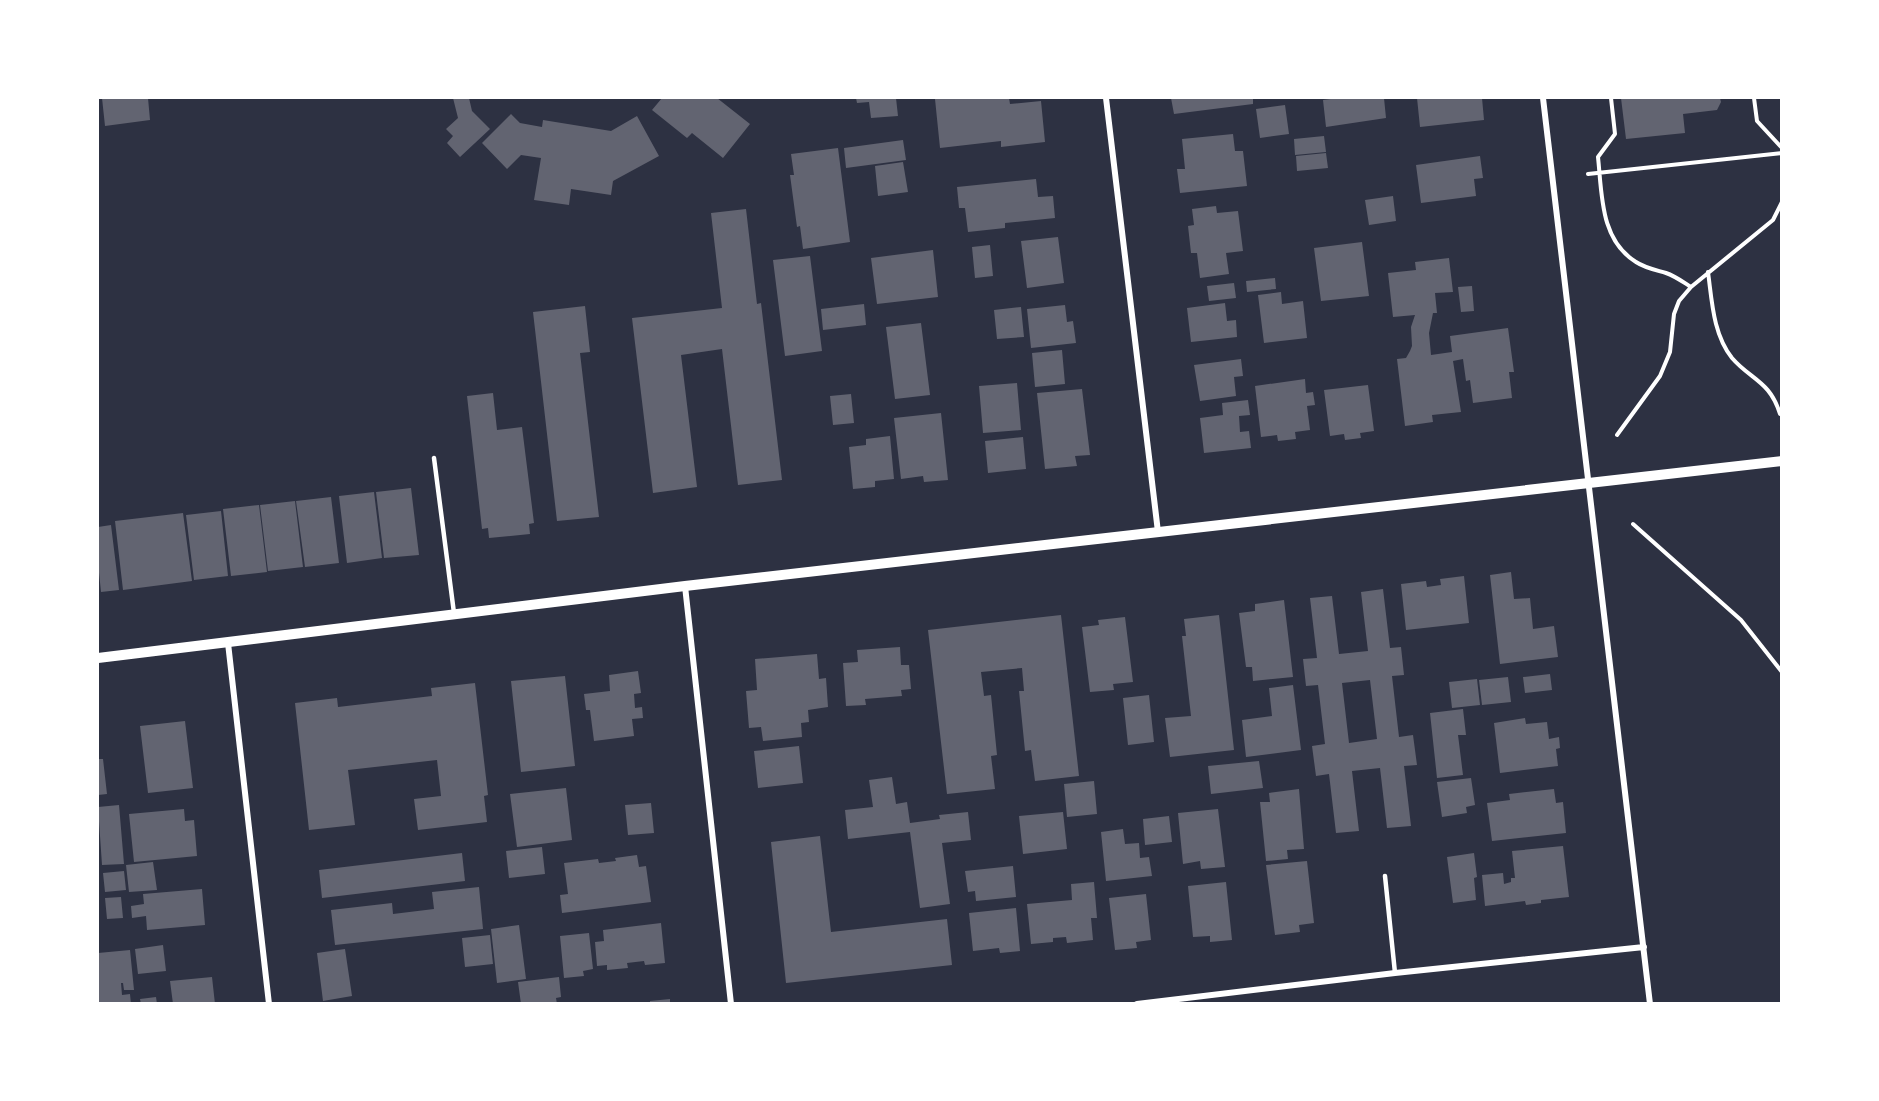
<svg xmlns="http://www.w3.org/2000/svg" width="1879" height="1101" font-family="'DM Sans',sans-serif">
	<rect width="100%" height="100%" fill="#2d3142"/>
	<path fill="#626471" fill-rule="evenodd" d="M102 98H148L150 120 105 126Z
		M453 98H469L472 111 490 129 460 157 447 143 453 136 446 129 458 118Z
		M662 98H717L750 124 723 158 692 133 687 138 652 110Z
		M856 98H896L898 116 871 118 869 102 857 103Z
		M949 98H1009L1010 104 1041 101 1045 142 1001 147V141L940 148 935 99Z
		M1171 98H1253V104L1174 114Z
		M1338 98H1384L1386 118 1326 127 1323 100Z
		M1417 98H1482L1484 120 1420 127Z
		M1621 98H1720L1721 102 1717 110 1683 114 1685 133 1626 139Z
		M1285 105 1289 134 1260 138 1256 109Z
		M511 114 520 123 542 127 543 120 611 131 637 116 659 156 613 181 611 195 571 189 569 205 534 200 541 158 521 155 507 169 482 143Z
		M1233 134 1235 151H1243L1247 186 1180 193 1177 169H1185L1182 139Z
		M1324 136 1326 152 1295 155 1294 139Z
		M903 140 906 160 846 168 844 148Z
		M838 148 850 242 803 249 800 226 797 227 790 175H794L791 154Z
		M1326 153 1328 168 1297 171 1296 156Z
		M1480 156 1483 178 1474 179 1476 196 1421 203 1416 165Z
		M903 162 908 192 878 196 875 166Z
		M1036 179 1038 197 1053 196 1055 218 1005 223V228L968 232 965 208H959L957 187Z
		M1393 196 1396 221 1369 225 1365 200Z
		M1216 206 1217 213 1238 211 1243 251 1226 253 1229 274 1200 278 1197 253H1191L1188 226 1194 225 1192 209Z
		M746 209 757 304 761 303 782 480 738 485 722 349 681 355 697 487 653 493 632 318 722 308 711 213Z
		M1058 237 1064 283 1027 288 1021 241Z
		M1362 242 1369 296 1321 301 1314 248Z
		M990 245 993 276 975 278 972 247Z
		M933 250 938 297 877 304 871 258Z
		M810 256 822 351 785 356 773 260Z
		M1449 258 1453 292 1435 293 1437 313H1433L1429 333 1431 355 1452 352 1450 336 1508 328 1514 372H1509L1512 398 1473 403 1470 380 1466 381 1463 359 1453 361 1461 412 1432 415 1433 422 1405 426 1397 359 1406 358 1410 351 1412 346 1411 327 1415 315 1393 317 1388 273 1416 270 1415 262Z
		M1275 278 1276 289 1247 292 1246 281Z
		M1234 283 1236 298 1209 301 1207 286Z
		M1472 286 1474 311 1461 312 1458 287Z
		M1281 292 1282 304 1303 301 1307 338 1264 343 1258 295Z
		M1225 303 1227 321 1236 320 1237 337 1191 342 1187 308Z
		M864 304 866 325 823 330 821 309Z
		M1065 305 1067 322 1073 321 1076 343 1031 348 1027 309Z
		M585 306 590 352 580 353 599 517 557 521 533 312Z
		M1021 307 1024 337 997 339 994 310Z
		M921 323 930 395 895 399 886 327Z
		M1062 350 1065 384 1035 387 1032 353Z
		M1241 359 1243 376 1234 377 1236 396 1200 401 1194 365Z
		M1305 379 1306 393 1313 392 1315 405 1307 406 1310 430 1295 432 1296 439 1278 441 1277 435 1261 437 1255 386Z
		M1017 383 1021 430 983 433 979 386Z
		M1368 385 1374 431 1360 433 1361 438 1345 440 1344 434 1330 436 1324 390Z
		M1082 389 1090 455 1075 456 1077 466 1045 469 1037 393Z
		M493 393 497 430 522 427 534 523 529 524 530 534 489 538 488 528 482 529 467 396Z
		M851 394 854 423 833 425 830 396Z
		M1248 400 1250 415 1239 416 1240 432 1249 431 1251 448 1204 453 1200 418 1223 415 1222 403Z
		M941 413 948 480 924 482 923 476 901 479 894 418Z
		M890 436 894 479 875 481V487L853 489 849 447 866 445V439Z
		M1023 437 1026 469 988 473 985 441Z
		M411 488 419 555 384 558 376 492Z
		M374 492 382 558 347 563 339 496Z
		M331 497 339 563 305 567 296 501Z
		M295 501 303 567 268 571 260 505Z
		M259 505 267 572 231 576 223 509Z
		M221 511 228 576 194 580 186 515Z
		M183 513 192 581 123 590 115 521Z
		M111 525 119 590 101 592 98 563V527Z
		M1511 572 1514 599 1530 598 1533 629 1554 626 1558 657 1500 664 1490 575Z
		M1464 576 1469 623 1406 630 1401 584 1426 581 1427 587 1441 585 1440 579Z
		M1383 589 1390 648 1401 647 1404 675 1392 676 1399 737 1413 735 1417 765 1404 766 1411 826 1387 828 1380 768 1352 771 1359 831 1336 833 1329 774 1316 776 1312 746 1325 744 1318 685 1306 686 1303 659 1317 658 1310 598 1332 596 1339 654 1368 651 1361 592ZM1370 680 1377 739 1349 743 1342 683Z
		M1284 600 1293 677 1253 681 1252 667H1246L1239 613 1255 611V604Z
		M1061 615 1079 776 1035 781 1031 750 1025 751 1019 691H1024L1022 668 981 672 984 696 991 695 997 755 991 756 995 789 947 794 928 630Z
		M1219 615 1234 750 1170 757 1165 718 1191 716 1182 636H1186L1184 619Z
		M1125 617 1133 682 1113 684 1114 690 1090 692 1082 627 1099 625 1098 620Z
		M900 647 901 665H909L911 689 901 690 902 696 865 699 866 705 846 706 843 663 858 662 857 650Z
		M817 654 819 679 826 678 828 707 808 710 809 722 801 723 802 737 763 741 761 727 749 728 746 691 757 690 755 659Z
		M638 671 641 693 634 694 635 708 642 707 643 718 632 719 634 736 594 741 590 710H586L584 694 610 691 609 675Z
		M1550 674 1552 690 1525 693 1523 677Z
		M565 676 575 766 521 772 511 681Z
		M1508 677 1511 702 1482 705 1479 680Z
		M1477 679 1480 705 1452 708 1449 682Z
		M475 683 488 795 484 796 487 822 418 830 414 799 441 796 437 760 348 770 355 825 309 830 295 703 337 698 338 707 432 696 431 688Z
		M1293 685 1301 750 1246 757 1242 720 1272 716 1269 688Z
		M1149 695 1154 742 1128 745 1123 698Z
		M1463 709 1466 735H1458L1463 775 1437 778 1430 713Z
		M1525 718 1526 724 1547 722 1549 739 1559 737 1560 748 1556 749 1558 766 1500 773 1494 723Z
		M185 721 193 788 148 793 140 726Z
		M799 746 803 783 758 788 754 751Z
		M98 759H103L107 794 98 795Z
		M1259 761 1263 788 1211 794 1208 766Z
		M892 777 896 804 907 802 910 823 940 819 939 815 968 812 971 840 942 843 950 904 920 908 910 832 848 839 845 810 873 807 869 780Z
		M1471 778 1475 805 1466 807 1467 813 1442 817 1437 782Z
		M1094 781 1097 814 1067 817 1064 784Z
		M566 788 572 840 517 847 510 794Z
		M1299 789 1304 849 1287 850 1288 859 1266 861 1260 802H1270L1269 793Z
		M1554 789 1556 803 1563 802 1566 833 1492 841 1487 803 1510 800 1509 794Z
		M651 803 654 833 628 835 625 805Z
		M119 805 124 864 102 865 98 807Z
		M184 809 185 821 194 820 197 856 134 862 129 814Z
		M1218 809 1225 867 1201 869 1200 861 1183 864 1178 813Z
		M1063 812 1067 849 1023 854 1019 816Z
		M1169 816 1172 842 1145 845 1143 819Z
		M1123 829 1125 844 1139 843 1140 858 1149 857 1152 876 1106 881 1101 832Z
		M820 836 831 932 947 919 952 965 786 983 771 842Z
		M1563 846 1569 897 1541 900V903L1526 905 1525 901 1485 906 1482 875 1503 873 1504 884 1511 882V878H1515L1512 851Z
		M542 847 545 874 509 878 506 851Z
		M462 853 465 881 322 898 319 870Z
		M1474 853 1477 877 1474 878 1476 900 1453 903 1447 857Z
		M637 855 639 867 646 866 651 902 562 913 560 895 568 894 564 863 598 859 599 863 616 861 615 858Z
		M1307 861 1314 923 1299 925 1300 932 1275 935 1266 865Z
		M153 862 157 890 129 892 126 865Z
		M1013 866 1016 897 976 901 975 891 968 892 965 871Z
		M124 871 126 890 105 892 103 873Z
		M1094 882 1097 918H1091L1093 940 1067 943 1066 937 1053 938V942L1031 944 1027 904 1072 900 1071 884Z
		M1226 882 1232 940 1210 942V936L1193 937 1188 886Z
		M479 887 483 929 335 945 331 910 392 903 393 914 434 909 432 892Z
		M202 889 205 925 147 930 146 916 132 918 131 906 144 904 143 894Z
		M1146 894 1151 940 1136 942 1137 948 1115 950 1109 898Z
		M121 897 123 918 107 919 105 898Z
		M1016 908 1020 951 1000 953 999 948 973 951 969 913Z
		M661 923 665 963 645 965 644 961 627 963 628 968 607 970V965L597 966 595 942 604 941 603 930Z
		M519 925 526 979 497 983 491 929Z
		M589 933 593 969 583 971 584 976 564 978 560 936Z
		M490 935 493 964 465 967 462 938Z
		M163 945 166 971 138 974 135 949Z
		M345 949 352 996 323 1001 317 953Z
		M130 950 134 990H124L123 983H121L122 995 130 994 131 1004H98V953Z
		M212 977 215 1004H173L170 981Z
		M559 977 561 997 556 998 557 1004H521L518 982Z
		M156 997 157 1004H141L140 999Z
		M670 999V1004H650V1001Z"/>
	<g fill="none" stroke-linecap="round" stroke-linejoin="round">
		<path stroke="#fff" stroke-width="4" d="M1611 98 1615 134 1598 157C1602 194 1600 240 1636 262 1645 268 1656 270 1666 273 1675 276 1683 282 1691 287
			M1754 98 1757 121 1782 148
			M1588 174 1782 153
			M1708 272C1712 301 1713 334 1732 358 1751 380 1770 381 1780 414
			M1617 435 1660 376 1670 352 1674 314 1679 301 1691 287 1773 220 1782 202
			M1633 524 1741 620 1782 672"/>
		<path stroke="#fff" stroke-width="4.5" d="M434 458 454 613
			M1385 876 1395 973"/>
		<path stroke="#fff" stroke-width="6" d="M1106 98 1158 532
			M1543 98 1650 1004
			M685 586 731 1004
			M228 643 269 1004
			M1137 1004 1395 973 1644 947"/>
		<path stroke="#fff" stroke-width="10" d="M98 658 685 586 1782 461"/>
	</g>
	<rect width="1879" height="1101" fill="none" stroke="#ffffff" stroke-width="198"/>
</svg>
